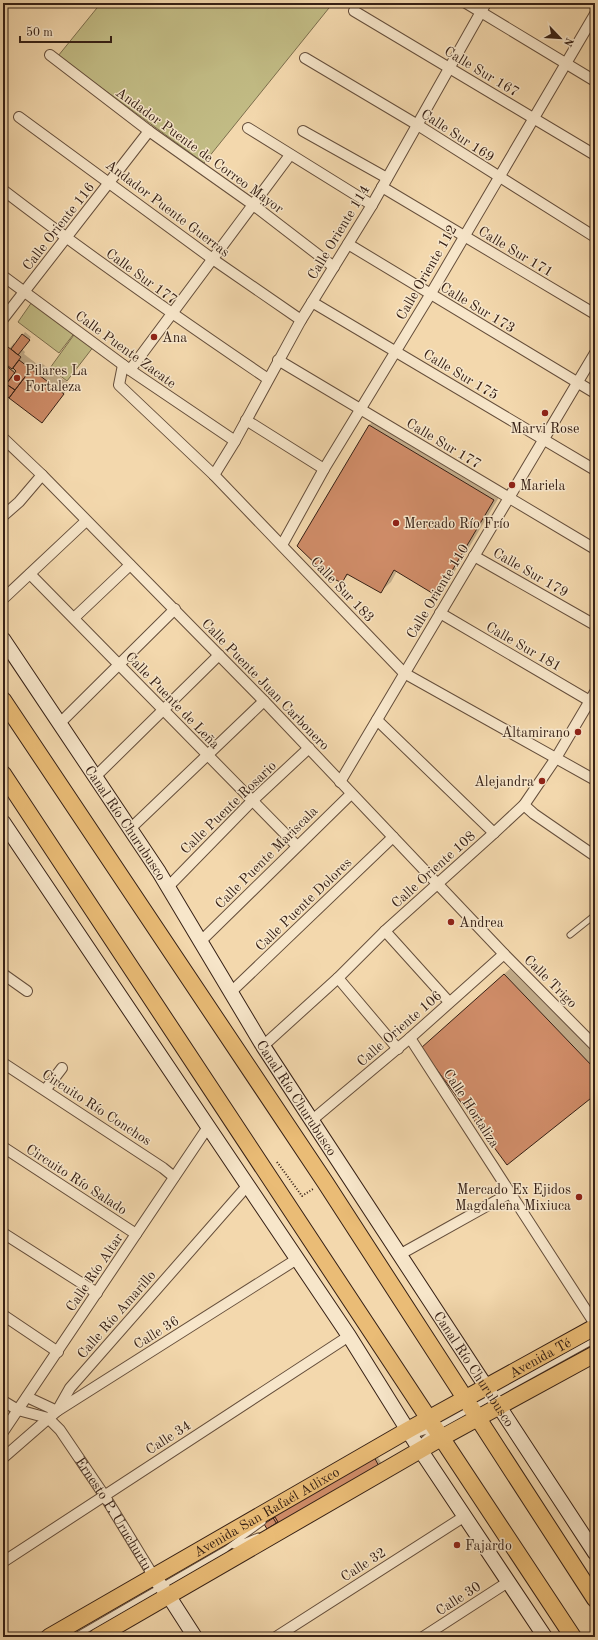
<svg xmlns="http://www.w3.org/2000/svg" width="598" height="1640" font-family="'Old Standard TT',serif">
	<rect width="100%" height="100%" fill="#f3d8ad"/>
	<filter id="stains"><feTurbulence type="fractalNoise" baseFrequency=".005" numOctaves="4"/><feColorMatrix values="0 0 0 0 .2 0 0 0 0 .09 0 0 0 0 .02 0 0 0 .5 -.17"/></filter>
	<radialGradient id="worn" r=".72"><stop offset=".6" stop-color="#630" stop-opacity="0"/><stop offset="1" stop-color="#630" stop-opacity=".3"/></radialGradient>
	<path fill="#c2bc85" stroke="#7c6e4d" d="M101 3H333L204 163 58 56Z
		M34 299 76 331 59 353 18 322Z
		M76 332 94 346 67 381 50 368Z"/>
	<path fill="#0003" d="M25 332 31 337 22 349 25 352 24 354 37 364 40 362 71 385 42 422 3 392V356L14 343 16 345Z
		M380 415 504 489 447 584 437 595 397 571 391 582 380 592 349 574 341 582 369 425Z
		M512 967 595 1053V1094L430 1041Z
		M377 1456 382 1464 278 1525Z"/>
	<path fill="#cf8c68" stroke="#362015" d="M22 334 30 340 18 355 11 349Z
		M8 347 21 357 12 369 3 362V354Z
		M19 360 31 369 15 390 6 384 16 371 13 368Z
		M3 363 15 373 3 388Z
		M31 369 64 394 42 423 9 398Z
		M6 384 15 390 9 398 3 393V388Z
		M369 425 494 500 437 596 394 570 381 593 347 574 342 583 328 576 297 546Z
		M504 974 595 1069V1095L507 1165 421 1048Z
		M374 1457 380 1468 278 1526 272 1516Z
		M275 1517 278 1522 267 1529 264 1524Z"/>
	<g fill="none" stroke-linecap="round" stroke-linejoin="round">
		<defs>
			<path id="lane" d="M570 935 595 915
				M412 1436 436 1428 595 1340
				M421 1442 434 1430
				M234 1546 258 1536
				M74 1637 226 1549 263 1522"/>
			<g id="street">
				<path d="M466 3 595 81"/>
				<path d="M354 11 595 155"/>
				<path d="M50 55 149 131 252 204 334 267"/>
				<path d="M305 58 416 124 595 237"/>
				<path d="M19 117 214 260 301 320"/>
				<path d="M248 128 372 205"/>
				<path d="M303 131 387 178"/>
				<path d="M382 187 595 314"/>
				<path d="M3 190C89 256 178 318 268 379"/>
				<path d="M348 244 595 393"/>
				<path d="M3 276 130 370 235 441"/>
				<path d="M312 302 595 470"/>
				<path d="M3 319 149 131"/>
				<path d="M278 360 595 549"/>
				<path d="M123 365 119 385 214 475 404 673 595 780"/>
				<path d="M130 370 290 155"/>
				<path d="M246 420 324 469"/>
				<path d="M3 438 42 475 264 701 504 954 595 1046"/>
				<path d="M214 475 235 441 301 320 372 205 486 3"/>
				<path d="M3 516 19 502 42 475"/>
				<path d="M282 545 324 469 430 295 595 14"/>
				<path d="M474 556 595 625"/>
				<path d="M30 574 297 846"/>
				<path d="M3 599 86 521"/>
				<path d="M440 613 595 704"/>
				<path d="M74 618 130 565"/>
				<path d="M377 720 494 833"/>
				<path d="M59 724 175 609"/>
				<path d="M95 777 219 655"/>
				<path d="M340 782 595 353"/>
				<path d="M524 805 534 814 595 856"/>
				<path d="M130 829 264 701"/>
				<path d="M168 887 252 801 309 748"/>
				<path d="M385 931 449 1002"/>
				<path d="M201 941 351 794"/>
				<path d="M3 974 27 991"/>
				<path d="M338 978 398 1049"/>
				<path d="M231 992 393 837"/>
				<path d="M410 1038 595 1324"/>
				<path d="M263 1046 338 978 385 931 494 833 524 805 556 758 595 692"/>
				<path d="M3 1063 163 1168 174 1177"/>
				<path d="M46 1089 62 1068"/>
				<path d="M311 1121 410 1038 504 954"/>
				<path d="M3 1147 136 1234"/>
				<path d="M3 1233 97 1293"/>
				<path d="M399 1255 510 1193"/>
				<path d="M3 1315 58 1352"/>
				<path d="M27 1397 57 1411 297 1259"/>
				<path id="s1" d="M3 1401 18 1410 48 1418 60 1430 104 1495 154 1577"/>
				<path d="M3 1432 208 1127"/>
				<path d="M3 1458 57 1411 70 1388 248 1185"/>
				<path d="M3 1562 349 1336"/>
				<path d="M276 1637 465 1516"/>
				<path d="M423 1637 508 1582"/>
			</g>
			<g id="secondary">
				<path id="s2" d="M3 639 159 872 263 1046 595 1553"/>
				<path d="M3 822 349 1336 417 1445 545 1637"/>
				<path d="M154 1577 168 1595 195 1637"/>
			</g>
			<g id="primary">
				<path d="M3 700 325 1182 595 1599"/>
				<path d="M3 774 573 1637"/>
				<path id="s3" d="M49 1637 408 1430 595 1327"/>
				<path d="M97 1637 441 1438 595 1354"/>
			</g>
		</defs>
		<use href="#lane" stroke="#654e3b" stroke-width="7"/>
		<use href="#street" stroke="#654e3b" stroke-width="12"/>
		<use href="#secondary" stroke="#362015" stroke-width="16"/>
		<use href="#primary" stroke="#362015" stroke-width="18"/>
		<path stroke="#362015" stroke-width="2" stroke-dasharray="1 2" stroke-linecap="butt" d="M277 1162 302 1196 313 1189"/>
		<use href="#lane" stroke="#f7e6ca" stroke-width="5"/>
		<use href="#street" stroke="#f7e6ca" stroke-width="10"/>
		<use href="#secondary" stroke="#f7e6ca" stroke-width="14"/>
		<use href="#primary" stroke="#eabc76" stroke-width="16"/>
	</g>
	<g fill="#8f2418" stroke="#f7e6ca" stroke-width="1.5">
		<circle cx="154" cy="337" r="4"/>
		<circle cx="17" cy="378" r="4"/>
		<circle cx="545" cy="413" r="4"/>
		<circle cx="512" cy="485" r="4"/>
		<circle cx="396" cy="523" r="4"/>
		<circle cx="578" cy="732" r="4"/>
		<circle cx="542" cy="781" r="4"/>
		<circle cx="451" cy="922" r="4"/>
		<circle cx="579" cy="1197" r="4"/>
		<circle cx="457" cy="1545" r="4"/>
	</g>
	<g text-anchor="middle" stroke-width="3" stroke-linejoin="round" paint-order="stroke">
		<g font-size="14" fill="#362015" stroke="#f7e6ca">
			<text transform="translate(482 71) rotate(31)" y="5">Calle Sur 167</text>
			<text transform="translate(458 135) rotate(33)" y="5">Calle Sur 169</text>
			<text transform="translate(200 150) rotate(36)" y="5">Andador Puente de Correo Mayor</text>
			<text transform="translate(168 208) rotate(37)" y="5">Andador Puente Guerras</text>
			<text transform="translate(58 226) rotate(-52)" y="5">Calle Oriente 116</text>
			<text transform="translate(338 232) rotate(-59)" y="5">Calle Oriente 114</text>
			<text transform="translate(516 251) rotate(31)" y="5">Calle Sur 171</text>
			<text transform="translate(426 272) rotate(-60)" y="5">Calle Oriente 112</text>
			<text transform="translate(142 276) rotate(36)" y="5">Calle Sur 177</text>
			<text transform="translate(478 307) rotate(31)" y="5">Calle Sur 173</text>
			<text transform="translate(126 349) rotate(36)" y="5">Calle Puente Zacate</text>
			<text transform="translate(461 374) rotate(31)" y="5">Calle Sur 175</text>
			<text transform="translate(444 443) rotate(31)" y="5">Calle Sur 177</text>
			<text transform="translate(531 572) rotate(30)" y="5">Calle Sur 179</text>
			<text transform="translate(343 589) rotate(46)" y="5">Calle Sur 183</text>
			<text transform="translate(437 591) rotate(-59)" y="5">Calle Oriente 110</text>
			<text transform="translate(524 646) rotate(30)" y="5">Calle Sur 181</text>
			<text transform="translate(266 684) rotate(46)" y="5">Calle Puente Juan Carbonero</text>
			<text transform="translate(173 700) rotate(46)" y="5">Calle Puente de Leña</text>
			<text transform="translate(228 807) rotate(-44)" y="5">Calle Puente Rosario</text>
			<text dy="5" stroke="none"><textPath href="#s2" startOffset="221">Canal Río Churubusco</textPath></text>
			<text transform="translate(266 857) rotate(-45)" y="5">Calle Puente Mariscala</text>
			<text transform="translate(433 869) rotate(-42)" y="5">Calle Oriente 108</text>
			<text transform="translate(303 904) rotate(-44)" y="5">Calle Puente Dolores</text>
			<text transform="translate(551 981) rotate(45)" y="5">Calle Trigo</text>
			<text transform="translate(399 1028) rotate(-41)" y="5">Calle Oriente 106</text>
			<text dy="5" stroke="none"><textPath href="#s2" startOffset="545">Canal Río Churubusco</textPath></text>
			<text transform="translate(97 1107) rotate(33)" y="5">Circuito Río Conchos</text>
			<text transform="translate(472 1108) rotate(57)" y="5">Calle Hortaliza</text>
			<text transform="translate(77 1179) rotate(33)" y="5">Circuito Río Salado</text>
			<text transform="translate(94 1272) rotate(-56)" y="5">Calle Río Altar</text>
			<text transform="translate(116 1314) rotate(-49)" y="5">Calle Río Amarillo</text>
			<text transform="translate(156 1332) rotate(-32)" y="5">Calle 36</text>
			<text dy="5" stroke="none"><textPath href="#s3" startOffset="565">Avenida Té</textPath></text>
			<text dy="5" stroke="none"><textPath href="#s2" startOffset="869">Canal Río Churubusco</textPath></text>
			<text transform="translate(168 1437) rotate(-33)" y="5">Calle 34</text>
			<text dy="5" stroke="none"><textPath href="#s3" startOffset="251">Avenida San Rafaél Atlixco</textPath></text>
			<text dy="5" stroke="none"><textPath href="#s1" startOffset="165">Ernesto P. Uruchurtu</textPath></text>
			<text transform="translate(363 1564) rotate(-33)" y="5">Calle 32</text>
			<text transform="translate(458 1598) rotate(-33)" y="5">Calle 30</text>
		</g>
		<g font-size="14" fill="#362015" stroke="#f7e6ca" text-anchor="start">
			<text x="162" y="342">Ana</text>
			<text x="25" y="375">Pilares La<tspan x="25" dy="16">Fortaleza</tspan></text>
			<text x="545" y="433" text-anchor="middle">Marvi Rose</text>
			<text x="520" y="490">Mariela</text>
			<text x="404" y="528">Mercado Río Frío</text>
			<text x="570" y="737" text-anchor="end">Altamirano</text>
			<text x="534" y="786" text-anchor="end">Alejandra</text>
			<text x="459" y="927">Andrea</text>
			<text x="571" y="1194" text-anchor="end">Mercado Ex Ejidos<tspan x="571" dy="16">Magdalena Mixiuca</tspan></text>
			<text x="465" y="1550">Fajardo</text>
		</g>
	</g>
	<rect width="598" height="1640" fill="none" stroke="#f3d8ad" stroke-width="16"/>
	<rect x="4" y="4" width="590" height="1632" fill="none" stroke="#362015" stroke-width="2"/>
	<rect x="8" y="8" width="582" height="1624" fill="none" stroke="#362015"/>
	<g transform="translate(560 38) rotate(115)" stroke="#f7e6ca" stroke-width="3" paint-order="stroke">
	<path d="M0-3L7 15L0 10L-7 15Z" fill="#362015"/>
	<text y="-6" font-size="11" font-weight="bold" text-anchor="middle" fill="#362015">N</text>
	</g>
	<path d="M20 36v6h91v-6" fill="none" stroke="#362015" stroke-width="2"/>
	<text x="26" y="36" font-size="12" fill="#362015" stroke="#f7e6ca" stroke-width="3" paint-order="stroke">50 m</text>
	<rect width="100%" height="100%" filter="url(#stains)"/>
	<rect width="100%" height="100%" fill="url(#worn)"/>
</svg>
